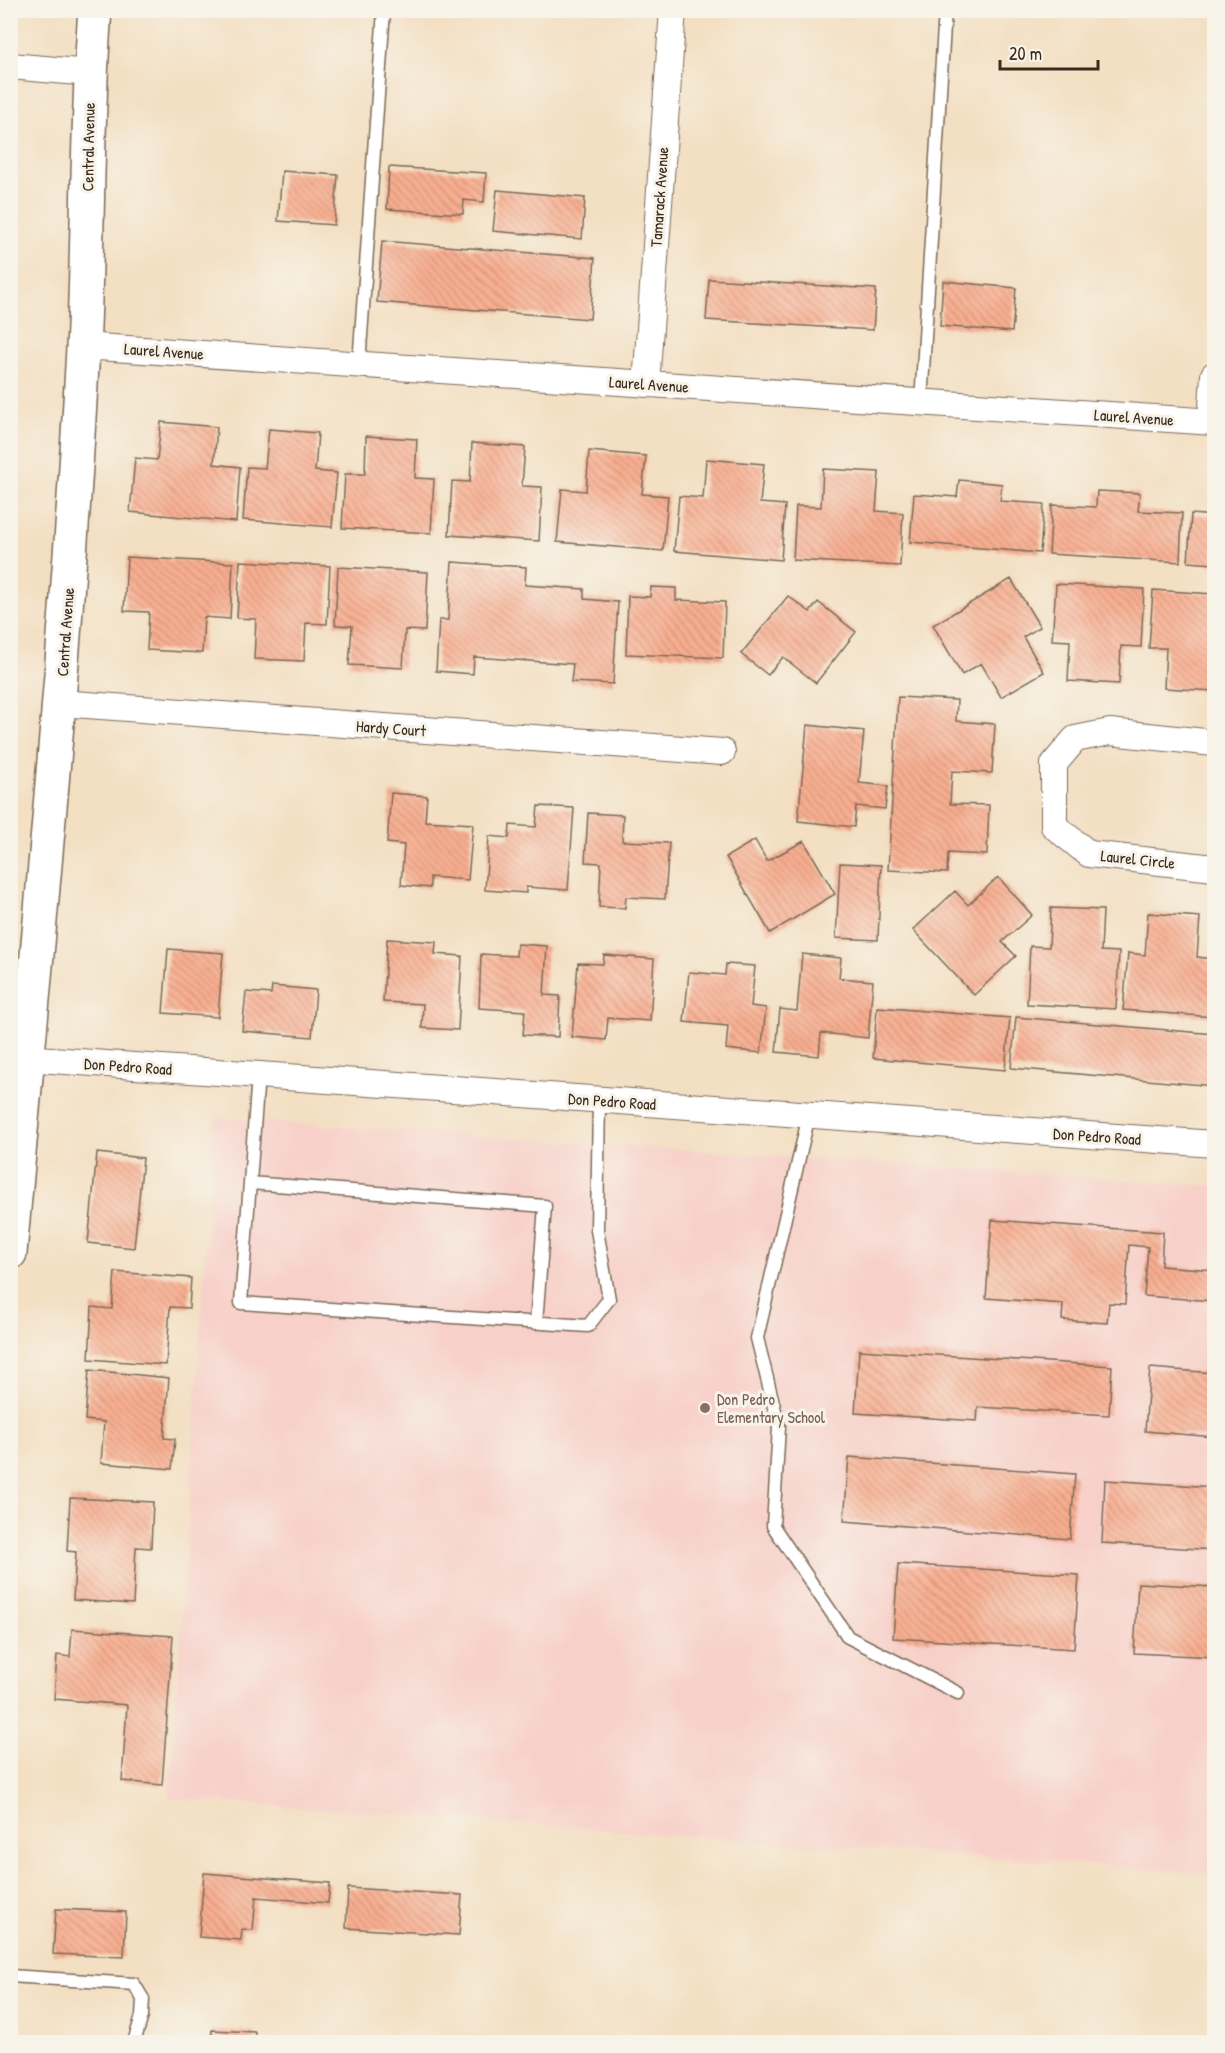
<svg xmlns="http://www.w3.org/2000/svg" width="1225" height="2053" font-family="'Patrick Hand',sans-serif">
	<defs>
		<pattern id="building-back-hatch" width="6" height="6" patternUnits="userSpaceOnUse" patternTransform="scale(1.5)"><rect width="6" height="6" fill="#f9af91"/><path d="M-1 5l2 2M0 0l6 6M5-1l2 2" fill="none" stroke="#cb8f76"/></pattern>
	</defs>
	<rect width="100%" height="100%" fill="#f7f3e8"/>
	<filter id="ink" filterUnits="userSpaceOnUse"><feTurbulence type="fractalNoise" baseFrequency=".0167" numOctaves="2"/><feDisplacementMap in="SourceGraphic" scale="12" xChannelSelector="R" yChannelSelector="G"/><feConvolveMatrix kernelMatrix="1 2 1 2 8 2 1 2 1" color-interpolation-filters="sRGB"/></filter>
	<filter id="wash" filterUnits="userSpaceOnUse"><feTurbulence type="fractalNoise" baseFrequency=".008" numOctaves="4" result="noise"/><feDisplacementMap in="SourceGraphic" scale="24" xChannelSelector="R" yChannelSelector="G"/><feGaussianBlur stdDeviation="1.35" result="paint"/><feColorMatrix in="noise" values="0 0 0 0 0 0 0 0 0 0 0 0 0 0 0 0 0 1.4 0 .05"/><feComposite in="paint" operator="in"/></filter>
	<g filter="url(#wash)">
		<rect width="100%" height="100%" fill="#f3dfc2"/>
		<path fill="#f7d0c9" d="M214 1118 1214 1186V1874L169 1798 181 1631Z"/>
		<g id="blocks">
			<path fill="url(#building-back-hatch)" d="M389 167 486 173 484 202 464 200 463 214 387 209Z
				M282 171 338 175 334 225 278 221Z
				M497 190 585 198 582 239 493 231Z
				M382 241 595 258 590 319 377 302Z
				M709 279 876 289 873 330 706 320Z
				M943 281 1016 288 1012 332 940 326Z
				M161 422 217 427 214 464 240 467 236 522 130 512 135 458 157 460Z
				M269 429 318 433 315 471 337 473 332 527 243 520 247 467 265 468Z
				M366 436 417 439 415 478 434 479 431 533 342 528 345 474H365Z
				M472 443 525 447 522 486 542 487 539 541 449 535 452 481 470 482Z
				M589 451 646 456 642 494 668 496 663 551 557 542 562 489 586 491Z
				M706 459 764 464 760 503 785 505 781 560 674 551 679 496 703 498Z
				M823 469 879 472 876 511 903 513 900 566 793 560 796 506 821 507Z
				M959 480 1002 484 1000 501 1044 504 1040 553 910 542 914 494 957 497Z
				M1097 491 1140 493 1138 511 1182 513 1180 562 1049 554 1052 505 1096 507Z
				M1191 514 1214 516V564L1188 562Z
				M127 557 233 563 230 619 204 617 202 653 147 650 149 612 124 611Z
				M240 561 330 566 327 624 306 623 304 661 254 659 256 619 237 618Z
				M452 562 526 567 525 585 584 589V599L618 602 613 684 571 682 573 664 474 657 473 674 436 671 439 620H448Z
				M338 567 428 572 425 631 405 630 403 668 349 665 352 626 335 625Z
				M1011 579 1040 627 1023 637 1044 672 1001 697 981 663 962 675 933 625Z
				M1056 584 1144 589 1141 647 1121 646 1119 684 1068 681 1070 641 1052 640Z
				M651 587 676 588V600L725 602 723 658 626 654 628 596 650 597Z
				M1153 590 1214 594V691L1164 688 1166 648H1149Z
				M788 596 810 612 818 602 856 632 816 683 783 657 768 675 741 654Z
				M898 697 957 700 956 721 995 724 992 773 952 771 950 804 989 805 987 855 948 853 947 873 888 870Z
				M807 725 864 731 859 783 888 786 885 809 856 806 854 827 798 821Z
				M391 793 427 796 425 821 473 824 468 880 430 877V888L401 885 404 845 387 843Z
				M538 806 574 808 568 890 526 887V893L485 890 489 836 509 838 510 825 536 827Z
				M588 813 623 815 622 841 669 843 665 899 626 897 625 908 599 907 601 863 585 862Z
				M755 840 767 861 804 841 835 894 770 933 726 857Z
				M840 863 881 865 878 940 836 938Z
				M998 877 1032 915 1002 942 1016 956 974 995 913 930 955 891 968 905Z
				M1051 908 1103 910 1101 951 1119 952 1116 1009 1027 1004 1030 946 1049 947Z
				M1148 913 1200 917 1197 957 1214 959V1017L1123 1010 1128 953 1145 955Z
				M387 939 436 942 435 954 462 956 458 1030 422 1028 423 1004 383 1002Z
				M517 944 547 946 544 995 560 996 558 1037 523 1035 525 1011 479 1008 481 954 516 956Z
				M168 949 223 953 218 1017 163 1013Z
				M802 954 841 958 839 978 873 981 868 1038 821 1033 819 1056 776 1052 780 1009 797 1011Z
				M604 955 654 959 650 1021 608 1018 606 1040 572 1037 578 963 603 964Z
				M726 964 755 966 751 1006 766 1008 761 1053 726 1049 728 1026 684 1022 689 972 725 975Z
				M272 986 316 990 312 1037 242 1031 246 992 271 994Z
				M877 1007 1010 1018 1005 1070 873 1058Z
				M1016 1017 1214 1034V1086L1011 1068Z
				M97 1153 143 1158 134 1248 88 1243Z
				M992 1220 1163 1232 1161 1266 1214 1270V1301L1144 1296 1148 1247 1129 1245 1125 1304 1109 1303 1107 1323 1062 1320 1063 1304 986 1298Z
				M115 1272 191 1278 189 1308 170 1307 166 1365 89 1359 92 1307 112 1309Z
				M859 1350 1112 1366 1109 1415 978 1407 977 1421 855 1413Z
				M1150 1368 1214 1373V1437L1145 1431Z
				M89 1370 169 1378 164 1438 175 1439 172 1469 101 1463 104 1422 85 1420Z
				M849 1457 1075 1474 1070 1539 844 1521Z
				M1105 1480 1214 1487V1550L1102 1543Z
				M70 1498 153 1502 151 1548 136 1547 133 1604 73 1600 76 1552 67 1551Z
				M898 1564 1079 1575 1074 1649 893 1638Z
				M1138 1583 1214 1587V1657L1134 1653Z
				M72 1629 173 1636 162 1785 122 1781 127 1705 54 1699 57 1655 70 1657Z
				M204 1873 330 1883 328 1903 256 1897 253 1930 242 1929 241 1940 199 1937Z
				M348 1888 462 1895 459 1935 346 1928Z
				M56 1909 126 1912 124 1957 53 1954Z
				M212 2030 255 2032V2042H211Z"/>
		</g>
	</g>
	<g filter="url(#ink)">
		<use href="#blocks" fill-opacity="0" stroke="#7b6957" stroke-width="1.5"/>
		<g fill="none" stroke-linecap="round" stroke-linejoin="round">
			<defs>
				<path id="lane" d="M359 364 384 10
					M921 403 945 10
					M258 1075 241 1303 588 1326 609 1299 597 1230 599 1100
					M809 1115 757 1338 779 1427 773 1526 848 1637 958 1693
					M250 1183 545 1206 536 1323
					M10 1976 134 1984 143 1999 142 2016 134 2042"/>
				<path id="street" d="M10 66 90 73
					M83 346 1214 422
					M646 384 673 10
					M1211 422 1214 375
					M60 703 722 752
					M1214 743 1110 732 1075 739 1054 764V826L1089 854 1214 868
					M10 1057 1214 1144"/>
				<path id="secondary" d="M10 1253C37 951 67 650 83 348 89 236 86 123 95 10"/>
			</defs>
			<use href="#lane" stroke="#7b6957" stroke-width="15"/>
			<use href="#street" stroke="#7b6957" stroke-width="28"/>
			<use href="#secondary" stroke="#7b6957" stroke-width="36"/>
			<use href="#lane" stroke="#fff" stroke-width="12"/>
			<use href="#street" stroke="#fff" stroke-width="26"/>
			<use href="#secondary" stroke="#fff" stroke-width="33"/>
		</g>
	</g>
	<circle fill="#8d6e63" stroke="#f7f3e8" stroke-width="2" cx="705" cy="1408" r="6"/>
	<g text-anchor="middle" stroke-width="6" stroke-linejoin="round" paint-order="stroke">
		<g font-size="16" fill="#3b2a1e" stroke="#f7f3e8">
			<text transform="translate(88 147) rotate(-89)" y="6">Central Avenue</text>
			<text transform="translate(659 197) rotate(-86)" y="6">Tamarack Avenue</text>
			<text transform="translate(164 351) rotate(4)" y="6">Laurel Avenue</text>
			<text transform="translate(649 384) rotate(4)" y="6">Laurel Avenue</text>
			<text transform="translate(1134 417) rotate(4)" y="6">Laurel Avenue</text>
			<text transform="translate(65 632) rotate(-86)" y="6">Central Avenue</text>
			<text transform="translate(391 728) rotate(4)" y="6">Hardy Court</text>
			<text transform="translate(1138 859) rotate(6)" y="6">Laurel Circle</text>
			<text transform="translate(128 1066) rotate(4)" y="6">Don Pedro Road</text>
			<text transform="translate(612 1101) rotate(4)" y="6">Don Pedro Road</text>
			<text transform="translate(1097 1136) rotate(4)" y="6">Don Pedro Road</text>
		</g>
		<g font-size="16" fill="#785e54" stroke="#f7f3e8" text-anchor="start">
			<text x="717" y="1405">Don Pedro<tspan x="717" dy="18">Elementary School</tspan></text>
		</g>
	</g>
	<rect width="1225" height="2053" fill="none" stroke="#f7f3e8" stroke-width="36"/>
	<path d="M1000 60v9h98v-9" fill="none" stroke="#3b2a1e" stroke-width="3"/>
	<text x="1009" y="60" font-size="18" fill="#3b2a1e" stroke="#f7f3e8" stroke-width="4.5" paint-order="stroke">20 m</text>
</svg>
